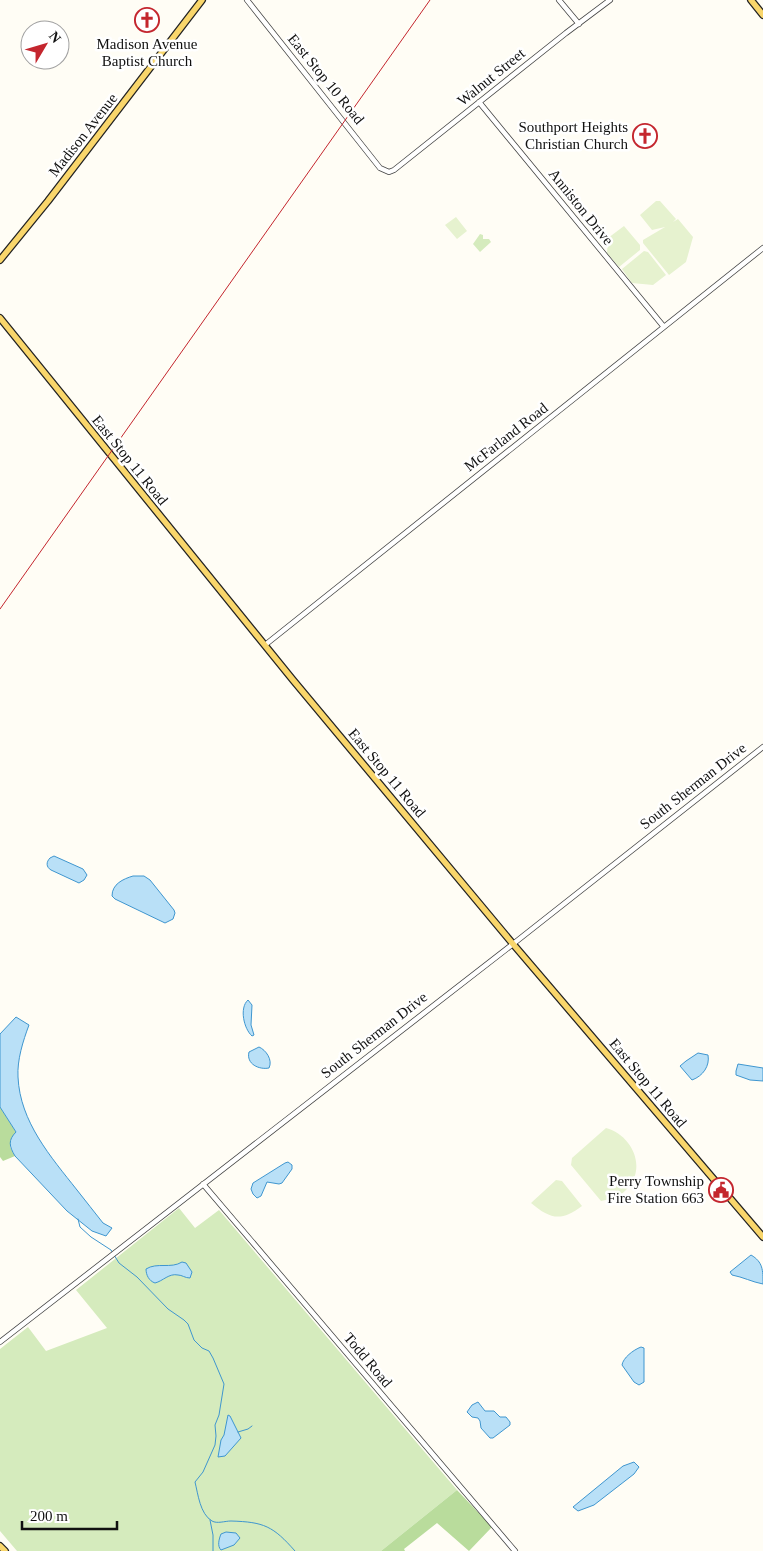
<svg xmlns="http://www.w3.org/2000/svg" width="763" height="1551" font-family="'Times New Roman',serif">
	<rect width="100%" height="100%" fill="#fffdf5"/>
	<path fill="#d5ebbd" d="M480 234 483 235V239H489L491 242 480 252 473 244Z
		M179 1208 195 1228 219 1210 457 1490 381 1551H17L0 1531V1349L28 1327 46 1351 107 1328 76 1290Z"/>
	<path fill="#b9dc9c" d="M0 1107 16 1132 10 1147 15 1156 3 1161 0 1157Z
		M457 1490 492 1527 469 1551 437 1523 404 1549 405 1551H381Z"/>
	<path fill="#e6f2cf" d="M656 201H660L676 219 673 222 678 219 693 237 686 262 669 275 643 243V240L665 227 652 230 640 215Z
		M456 217 467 231 457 239 445 225Z
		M624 226 640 245V250L619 267 607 253 608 238Z
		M644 251 648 252 666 275 653 285 632 283 622 269Z
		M606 1128C632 1135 648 1168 626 1190 619 1197 610 1199 601 1201L571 1165 572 1158Z
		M556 1180 562 1181 582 1206C561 1222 550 1219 531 1203Z"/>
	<path fill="#b9e0f7" stroke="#3f96cf" d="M54 856 83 869 87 875 84 880 79 883 51 870C46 867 46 862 50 858Z
		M133 876H144L150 880 174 910 175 913 173 919 165 923 115 899 112 896C112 884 123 879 133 876Z
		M248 1000 252 1005 251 1025 254 1035 252 1036C244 1029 239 1008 248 1000Z
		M16 1017 29 1025C23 1041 17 1060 18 1077 20 1122 51 1157 77 1190 86 1201 94 1212 103 1223L112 1228 106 1236 92 1231 67 1211 15 1156C9 1146 8 1140 16 1132L0 1107V1034Z
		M259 1047C266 1050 273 1060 269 1068 259 1070 246 1064 249 1052Z
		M698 1053 708 1055C710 1066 703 1076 692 1080L680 1066 686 1061Z
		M738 1064 763 1068V1081L750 1080 736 1075V1071Z
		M288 1162 292 1165V1169L282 1183 279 1184 267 1182 261 1196 257 1198 253 1194 251 1189 253 1183 285 1163Z
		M751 1255C763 1262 763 1270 763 1284 752 1282 743 1277 732 1275L730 1272Z
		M182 1262 186 1263 192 1272 190 1278C185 1278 182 1275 178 1275 169 1273 163 1281 155 1283 149 1281 146 1275 146 1269 157 1262 171 1269 182 1262Z
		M641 1347 644 1348V1382L639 1385 634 1382 622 1365C623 1358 633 1350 641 1347Z
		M478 1402 485 1411H494L500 1417H506L510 1422V1425L493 1438H490L481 1428 480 1421 478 1418 472 1417 467 1412 472 1405Z
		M228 1415 230 1416 241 1438 225 1456 218 1457 221 1440 224 1435Z
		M634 1462 639 1467 634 1474 594 1505 578 1511 573 1507 623 1466Z
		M226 1532 236 1533 240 1538 234 1545 221 1550C217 1546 219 1539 221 1534Z"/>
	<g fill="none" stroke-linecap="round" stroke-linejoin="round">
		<path stroke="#3f96cf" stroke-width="1" d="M78 1219 80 1227 91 1237 111 1250 119 1263 137 1277 168 1309 184 1320 188 1324 194 1340 202 1348 209 1351 213 1358 224 1384 219 1415 215 1425 216 1436 215 1445 203 1472 195 1482C198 1494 200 1514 212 1521 217 1524 225 1521 231 1521 264 1522 273 1526 295 1551
			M238 1432 248 1429 252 1426
			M210 1520 213 1535V1551"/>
		<defs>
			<path id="minor" d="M247 0 380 168 389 172 394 170 566 33 610 0
				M559 0 579 24
				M479 102 664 327
				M265 645 763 248
				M203 1184 515 1551
				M0 1342 513 944 763 747"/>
			<path id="major" d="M751 0 763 15
				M0 260 48 201 202 0
				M0 318 293 680 513 944 763 1237
				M0 1546 5 1551"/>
		</defs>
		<use href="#minor" stroke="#444" stroke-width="6"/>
		<use href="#major" stroke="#222" stroke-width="8"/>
		<use href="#minor" stroke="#fff" stroke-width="4.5"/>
		<use href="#major" stroke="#f9d66b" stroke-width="5.5"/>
		<path stroke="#c4262e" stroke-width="1" d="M0 609 430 0"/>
	</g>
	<defs>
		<symbol id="church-ring" viewBox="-11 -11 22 22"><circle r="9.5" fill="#fff" stroke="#c4262e" stroke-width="1.5"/><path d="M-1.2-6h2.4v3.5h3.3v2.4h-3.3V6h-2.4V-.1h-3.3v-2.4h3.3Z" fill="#c4262e"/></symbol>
		<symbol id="civic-ring" viewBox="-11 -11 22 22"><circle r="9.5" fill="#fff" stroke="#c4262e" stroke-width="1.5"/><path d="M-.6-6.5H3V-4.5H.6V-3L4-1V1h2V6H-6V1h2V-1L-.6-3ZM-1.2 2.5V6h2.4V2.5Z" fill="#c4262e"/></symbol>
	</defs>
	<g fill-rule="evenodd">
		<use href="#church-ring" x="133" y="6" width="28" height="28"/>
		<use href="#church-ring" x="631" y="122" width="28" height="28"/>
		<use href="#civic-ring" x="707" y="1176" width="28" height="28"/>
	</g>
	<g text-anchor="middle" stroke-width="5" stroke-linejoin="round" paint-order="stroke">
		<g font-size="15" fill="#111" stroke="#fff" text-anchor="end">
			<text x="147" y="49" text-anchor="middle">Madison Avenue<tspan x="147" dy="17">Baptist Church</tspan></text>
			<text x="628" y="132">Southport Heights<tspan x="628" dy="17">Christian Church</tspan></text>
			<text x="704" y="1186">Perry Township<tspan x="704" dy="17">Fire Station 663</tspan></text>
		</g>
		<g font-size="15" fill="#111" stroke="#fff">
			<text transform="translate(491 77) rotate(-39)" y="5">Walnut Street</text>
			<text transform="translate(326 79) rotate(51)" y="5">East Stop 10 Road</text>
			<text transform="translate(83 135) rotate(-52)" y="5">Madison Avenue</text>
			<text transform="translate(581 207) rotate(51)" y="5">Anniston Drive</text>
			<text transform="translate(506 437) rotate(-38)" y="5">McFarland Road</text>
			<text transform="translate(130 460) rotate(51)" y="5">East Stop 11 Road</text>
			<text transform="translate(387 773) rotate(50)" y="5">East Stop 11 Road</text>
			<text transform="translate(693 786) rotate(-38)" y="5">South Sherman Drive</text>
			<text transform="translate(374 1035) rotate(-38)" y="5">South Sherman Drive</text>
			<text transform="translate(648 1083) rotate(50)" y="5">East Stop 11 Road</text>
			<text transform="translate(368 1360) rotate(50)" y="5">Todd Road</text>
		</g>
	</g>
	<g transform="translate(45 45) rotate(52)"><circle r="24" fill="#ffffff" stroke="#a0a0a0"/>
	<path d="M0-4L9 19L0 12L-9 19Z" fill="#c4262e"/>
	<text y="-8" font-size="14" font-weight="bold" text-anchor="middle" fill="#111111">N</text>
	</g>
	<path d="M22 1521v8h95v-8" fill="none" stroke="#111111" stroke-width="2.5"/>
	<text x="30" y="1521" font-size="15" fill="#111111" stroke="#ffffff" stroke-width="4" paint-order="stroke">200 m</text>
</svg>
